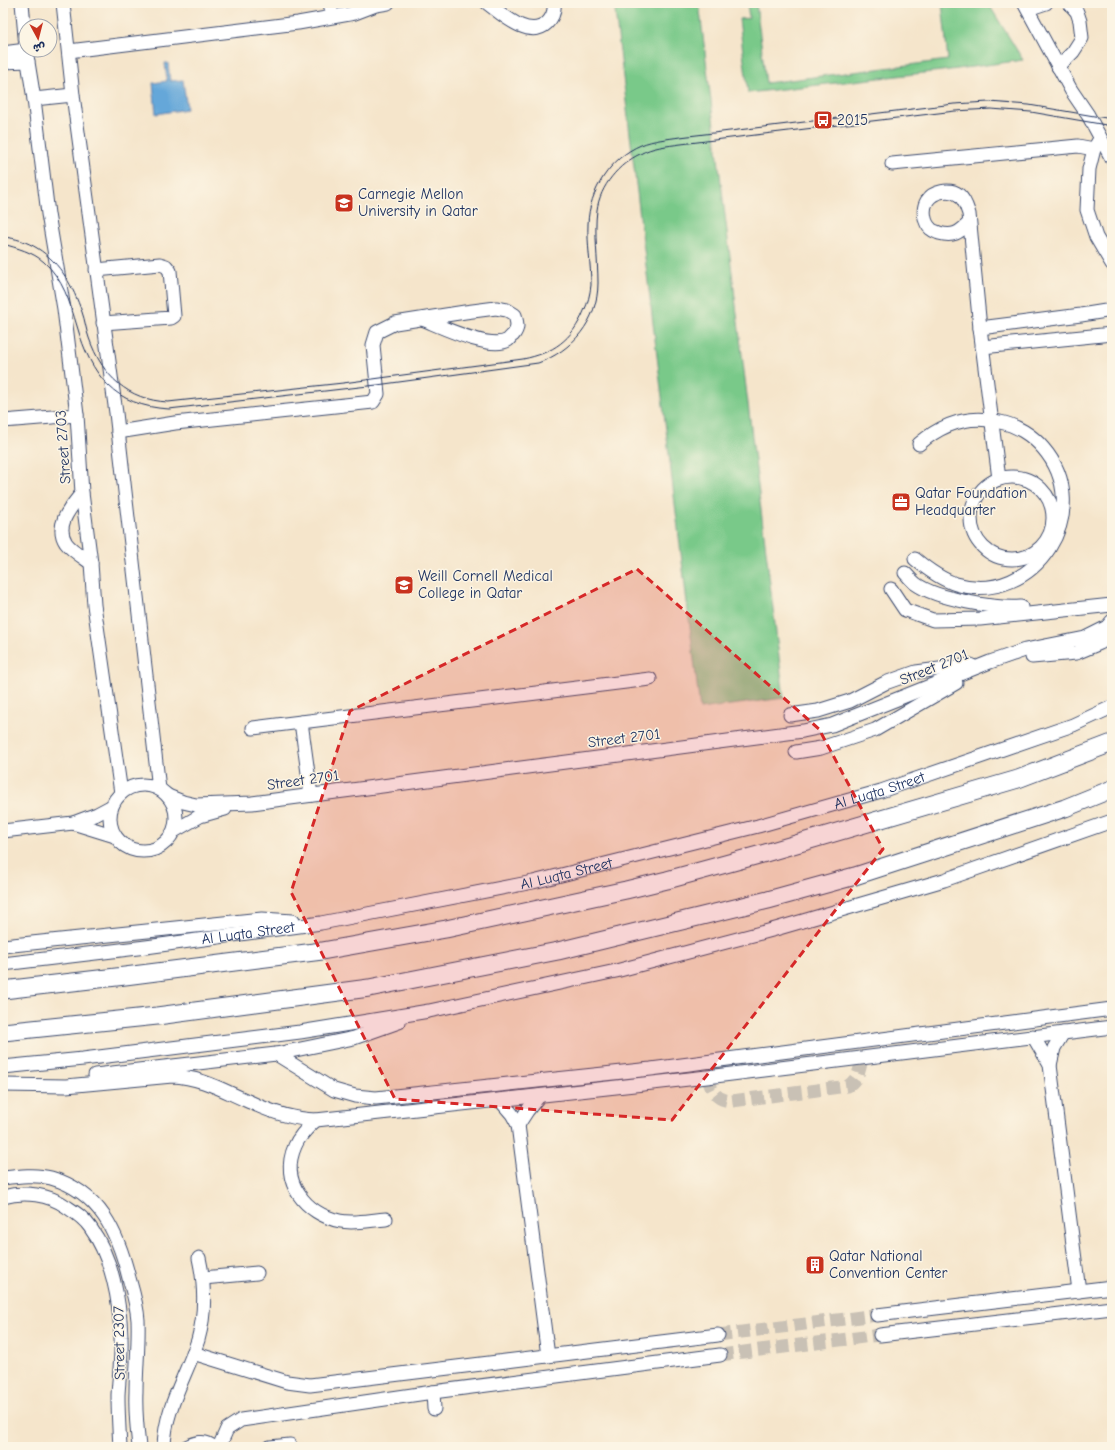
<svg xmlns="http://www.w3.org/2000/svg" width="1115" height="1450" font-family="'Comic Neue','Playpen Sans Arabic',sans-serif">
	<rect width="100%" height="100%" fill="#fcf5e5"/>
	<filter id="ink" filterUnits="userSpaceOnUse"><feTurbulence type="fractalNoise" baseFrequency=".025" numOctaves="2"/><feDisplacementMap in="SourceGraphic" scale="8" xChannelSelector="R" yChannelSelector="G"/><feConvolveMatrix kernelMatrix="1 2 1 2 8 2 1 2 1" color-interpolation-filters="sRGB"/></filter>
	<filter id="wash" filterUnits="userSpaceOnUse"><feTurbulence type="fractalNoise" baseFrequency=".012" numOctaves="4" result="noise"/><feDisplacementMap in="SourceGraphic" scale="16" xChannelSelector="R" yChannelSelector="G"/><feGaussianBlur stdDeviation="0.9" result="paint"/><feColorMatrix in="noise" values="0 0 0 0 0 0 0 0 0 0 0 0 0 0 0 0 0 1.4 0 .05"/><feComposite in="paint" operator="in"/></filter>
	<g filter="url(#wash)">
		<rect width="100%" height="100%" fill="#f5e5cb"/>
		<path fill="#79c989" stroke="#4a7c74" d="M614 3H699L784 698 700 709Z
			M747 3H756L766 83 948 60 942 3H988L1023 60 950 70 748 93 739 19 749 18Z"/>
		<path fill="#65a7d9" stroke="#406b9c" d="M165 63H168L170 81 183 80 187 109 156 114 153 83 167 81Z"/>
	</g>
	<g filter="url(#ink)">
		<g fill="none" stroke-linecap="round" stroke-linejoin="round">
			<path stroke="#c9c1b5" stroke-width="13" stroke-dasharray="13 6" stroke-linecap="butt" d="M707 1077C713 1092 715 1100 732 1101L848 1086C859 1078 860 1069 862 1057
				M718 1335 877 1315
				M720 1355 880 1335"/>
			<defs>
				<g id="minor">
					<path d="M22 3 26 47"/>
					<path d="M63 3 73 95 116 413 159 789"/>
					<path d="M330 3 331 8"/>
					<path d="M487 3C502 14 529 40 547 23 553 17 555 11 554 3"/>
					<path d="M1024 3 1071 90 1088 115 1112 159"/>
					<path d="M1028 9 1046 3"/>
					<path d="M26 50 34 99 48 214 64 309 77 415 82 493 91 563 94 605 121 793"/>
					<path d="M69 51 298 23 355 13 376 5 388 3"/>
					<path d="M3 53 26 50"/>
					<path d="M3 62 28 61"/>
					<path d="M1058 67 1073 52 1082 38 1080 21 1077 12 1069 3"/>
					<path d="M34 99 73 95"/>
					<path d="M1098 142 1094 149 1089 169 1087 210 1096 237 1112 264"/>
					<path d="M892 164 1078 146 1094 149"/>
					<path d="M969 223C959 233 953 237 939 233 937 232 933 231 931 229 924 223 922 209 927 201 933 191 950 188 959 195 965 200 967 208 969 214L980 328 999 479"/>
					<path d="M96 270 160 264 166 266 170 271 174 316 171 318 103 323"/>
					<path d="M980 328 1081 315 1112 310"/>
					<path d="M982 347 1112 334"/>
					<path d="M3 421 77 415"/>
					<path d="M118 432 175 423 373 402 378 394 373 345 377 332 395 323 465 312 496 308 507 310 515 315C517 323 519 328 513 335 511 336 510 338 508 340 491 351 440 326 422 319"/>
					<circle cx="1012" cy="518" r="41"/>
					<path d="M82 493C71 507 54 525 66 543 71 550 84 558 91 563"/>
					<path d="M915 559C927 569 940 579 956 584 1035 607 1097 510 1043 448 1032 435 1016 425 1000 422 969 414 942 424 919 444"/>
					<path d="M905 573C909 577 912 581 916 584 937 599 996 609 1021 607"/>
					<path d="M891 589 905 610 933 620 980 619 1112 605"/>
					<path d="M1032 657 1076 653 1100 643 1112 635"/>
					<path d="M790 715 818 711 850 701 885 683 916 672 971 665"/>
					<path d="M253 728 301 722"/>
					<path d="M796 752 821 748 875 730 956 683"/>
					<circle cx="143" cy="818" r="33"/>
					<path d="M311 795 301 722 650 679"/>
					<path d="M168 796 183 802 196 805 252 803 803 731 832 725 990 662 1025 650 1085 638 1107 627 1112 621"/>
					<path d="M73 823 115 836"/>
					<path d="M3 831 73 823 97 814 112 806"/>
					<path d="M174 831 200 816 225 809"/>
					<path d="M3 946 262 919 293 921"/>
					<path id="s1" d="M3 964 146 947 321 923 533 882 758 826 881 791 1073 725 1112 707"/>
					<path d="M1033 1036 1050 1065 1079 1291"/>
					<path d="M276 1054 334 1090 355 1096 376 1098 651 1069 1112 1009"/>
					<path d="M1050 1065 1054 1048 1063 1033"/>
					<path d="M3 1067 83 1059 300 1032 429 1011 616 971 772 930 944 880 1112 821"/>
					<path d="M95 1075 276 1054 354 1038 399 1022"/>
					<path d="M3 1085 66 1086 172 1076C202 1077 224 1091 250 1102 271 1112 293 1119 316 1120L707 1077 1112 1027"/>
					<path d="M500 1100 512 1114 518 1125 548 1356"/>
					<path d="M316 1120C307 1128 299 1136 295 1146 279 1182 306 1214 340 1221 354 1224 371 1220 386 1219"/>
					<path d="M518 1125 527 1111 539 1096"/>
					<path d="M3 1178C19 1176 36 1174 51 1178 100 1192 118 1233 129 1278 133 1292 137 1305 138 1320 139 1344 136 1368 136 1392 135 1411 137 1429 139 1447"/>
					<path d="M3 1197C24 1191 49 1194 67 1207 76 1213 84 1218 90 1227 112 1257 120 1301 121 1337 122 1356 119 1376 118 1395 118 1412 119 1430 120 1447"/>
					<path d="M203 1278 257 1273"/>
					<path d="M877 1315 1112 1287"/>
					<path d="M880 1335 1112 1308"/>
					<path d="M193 1353 287 1382 310 1385 718 1335"/>
					<path d="M433 1392 434 1409"/>
					<path d="M164 1447C165 1407 186 1377 198 1340 206 1312 205 1285 199 1258"/>
					<path d="M186 1447C195 1443 205 1439 213 1447"/>
					<path d="M219 1447 227 1429 241 1420 433 1392 720 1355"/>
					<path d="M270 1447 290 1445"/>
				</g>
				<path id="major" d="M3 990 125 976 322 951 446 929 626 890 667 880 762 854 1018 779 1112 743
					M3 1032 157 1016 369 988 558 951 768 900 855 876 1065 808 1112 789"/>
			</defs>
			<use href="#minor" stroke="#3c4a6e" stroke-width="15"/>
			<use href="#major" stroke="#3c4a6e" stroke-width="19"/>
			<use href="#minor" stroke="#fff" stroke-width="13"/>
			<use href="#major" stroke="#fff" stroke-width="17"/>
			<path stroke="#1b2f5e" stroke-width="1" d="M3 237C16 238 27 242 37 248 61 263 73 287 82 312 85 320 86 330 89 338 102 376 128 400 168 402L343 383 523 359C553 353 572 340 584 311 588 303 590 294 591 285 591 265 587 244 588 224 589 191 610 158 641 145 653 140 667 139 680 137L954 104 989 102 1029 105 1112 119
				M3 244C17 248 33 252 44 262 63 279 70 303 77 326 91 375 114 406 169 409L377 385 538 363C572 351 598 321 598 283 598 259 594 234 597 210 600 186 619 164 640 154 652 147 667 146 681 144L955 111 991 109 1031 112 1112 126"/>
		</g>
	</g>
	<path fill="#d62828" fill-opacity="0.2" stroke="#d62828" stroke-width="3" stroke-dasharray="8 5" stroke-linejoin="round" d="M637 569 819 729 883 849 672 1120 395 1099 291 892 350 711Z"/>
	<defs>
		<symbol id="bus-square" viewBox="-11 -11 22 22"><rect x="-9" y="-9" width="18" height="18" rx="4" fill="#c8321e" stroke="#fcf5e5"/><path d="M-5-6H5V4H4V6H2V4H-2V6H-4V4H-5ZM-3.5-4V0h7V-4ZM-3.5 1.2v1.5H-2V1.2ZM2 1.2v1.5H3.5V1.2Z" fill="#fff"/></symbol>
		<symbol id="university-square" viewBox="-11 -11 22 22"><rect x="-9" y="-9" width="18" height="18" rx="4" fill="#c8321e" stroke="#fcf5e5"/><path d="M0-5L7-2L0 1L-7-2ZM-4 1L0 2.5L4 1V4Q0 6-4 4Z" fill="#fff"/></symbol>
		<symbol id="office-square" viewBox="-11 -11 22 22"><rect x="-9" y="-9" width="18" height="18" rx="4" fill="#c8321e" stroke="#fcf5e5"/><path d="M-6-3h4V-5.5h4V-3h4V5H-6ZM-1-4.5V-3h2v-1.5ZM-6 0V1H6V0Z" fill="#fff"/></symbol>
		<symbol id="building-square" viewBox="-11 -11 22 22"><rect x="-9" y="-9" width="18" height="18" rx="4" fill="#c8321e" stroke="#fcf5e5"/><path d="M-4-6H4V6H1V3H-1V6H-4ZM-2.5-4.3h1.7v1.8h-1.7ZM.8-4.3h1.7v1.8H.8ZM-2.5-1h1.7V.8h-1.7ZM.8-1h1.7V.8H.8Z" fill="#fff"/></symbol>
	</defs>
	<g fill-rule="evenodd">
		<use href="#bus-square" x="812" y="109" width="22" height="22"/>
		<use href="#university-square" x="333" y="192" width="22" height="22"/>
		<use href="#office-square" x="890" y="491" width="22" height="22"/>
		<use href="#university-square" x="393" y="574" width="22" height="22"/>
		<use href="#building-square" x="804" y="1254" width="22" height="22"/>
	</g>
	<g text-anchor="middle" stroke-width="3" stroke-linejoin="round" paint-order="stroke">
		<g font-size="15" fill="#1b2f5e" stroke="#fcf5e5" text-anchor="start">
			<text x="837" y="125">2015</text>
			<text x="358" y="199">Carnegie Mellon<tspan x="358" dy="17">University in Qatar</tspan></text>
			<text x="915" y="498">Qatar Foundation<tspan x="915" dy="17">Headquarter</tspan></text>
			<text x="418" y="581">Weill Cornell Medical<tspan x="418" dy="17">College in Qatar</tspan></text>
			<text x="829" y="1261">Qatar National<tspan x="829" dy="17">Convention Center</tspan></text>
		</g>
		<g font-size="15" fill="#1b2f5e" stroke="#fcf5e5">
			<text transform="translate(63 447) rotate(-94)" y="5">Street 2703</text>
			<text transform="translate(934 667) rotate(-22)" y="5">Street 2701</text>
			<text transform="translate(624 738) rotate(-7)" y="5">Street 2701</text>
			<text transform="translate(303 780) rotate(-8)" y="5">Street 2701</text>
			<text dy="5" stroke="none"><textPath href="#s1" startOffset="895">Al Luqta Street</textPath></text>
			<text dy="5" stroke="none"><textPath href="#s1" startOffset="571">Al Luqta Street</textPath></text>
			<text dy="5" stroke="none"><textPath href="#s1" startOffset="247">Al Luqta Street</textPath></text>
			<text transform="translate(119 1343) rotate(-91)" y="5">Street 2307</text>
		</g>
	</g>
	<rect width="1115" height="1450" fill="none" stroke="#fcf5e5" stroke-width="16"/>
	<g transform="translate(38 38) rotate(173)"><circle r="19" fill="#fcf5e5" stroke="#a2a6af"/>
	<path d="M0-3L7 15L0 10L-7 15Z" fill="#c8321e"/>
	<text y="-6" font-size="11" font-weight="bold" text-anchor="middle" fill="#1b2f5e">ش</text>
	</g>
</svg>
